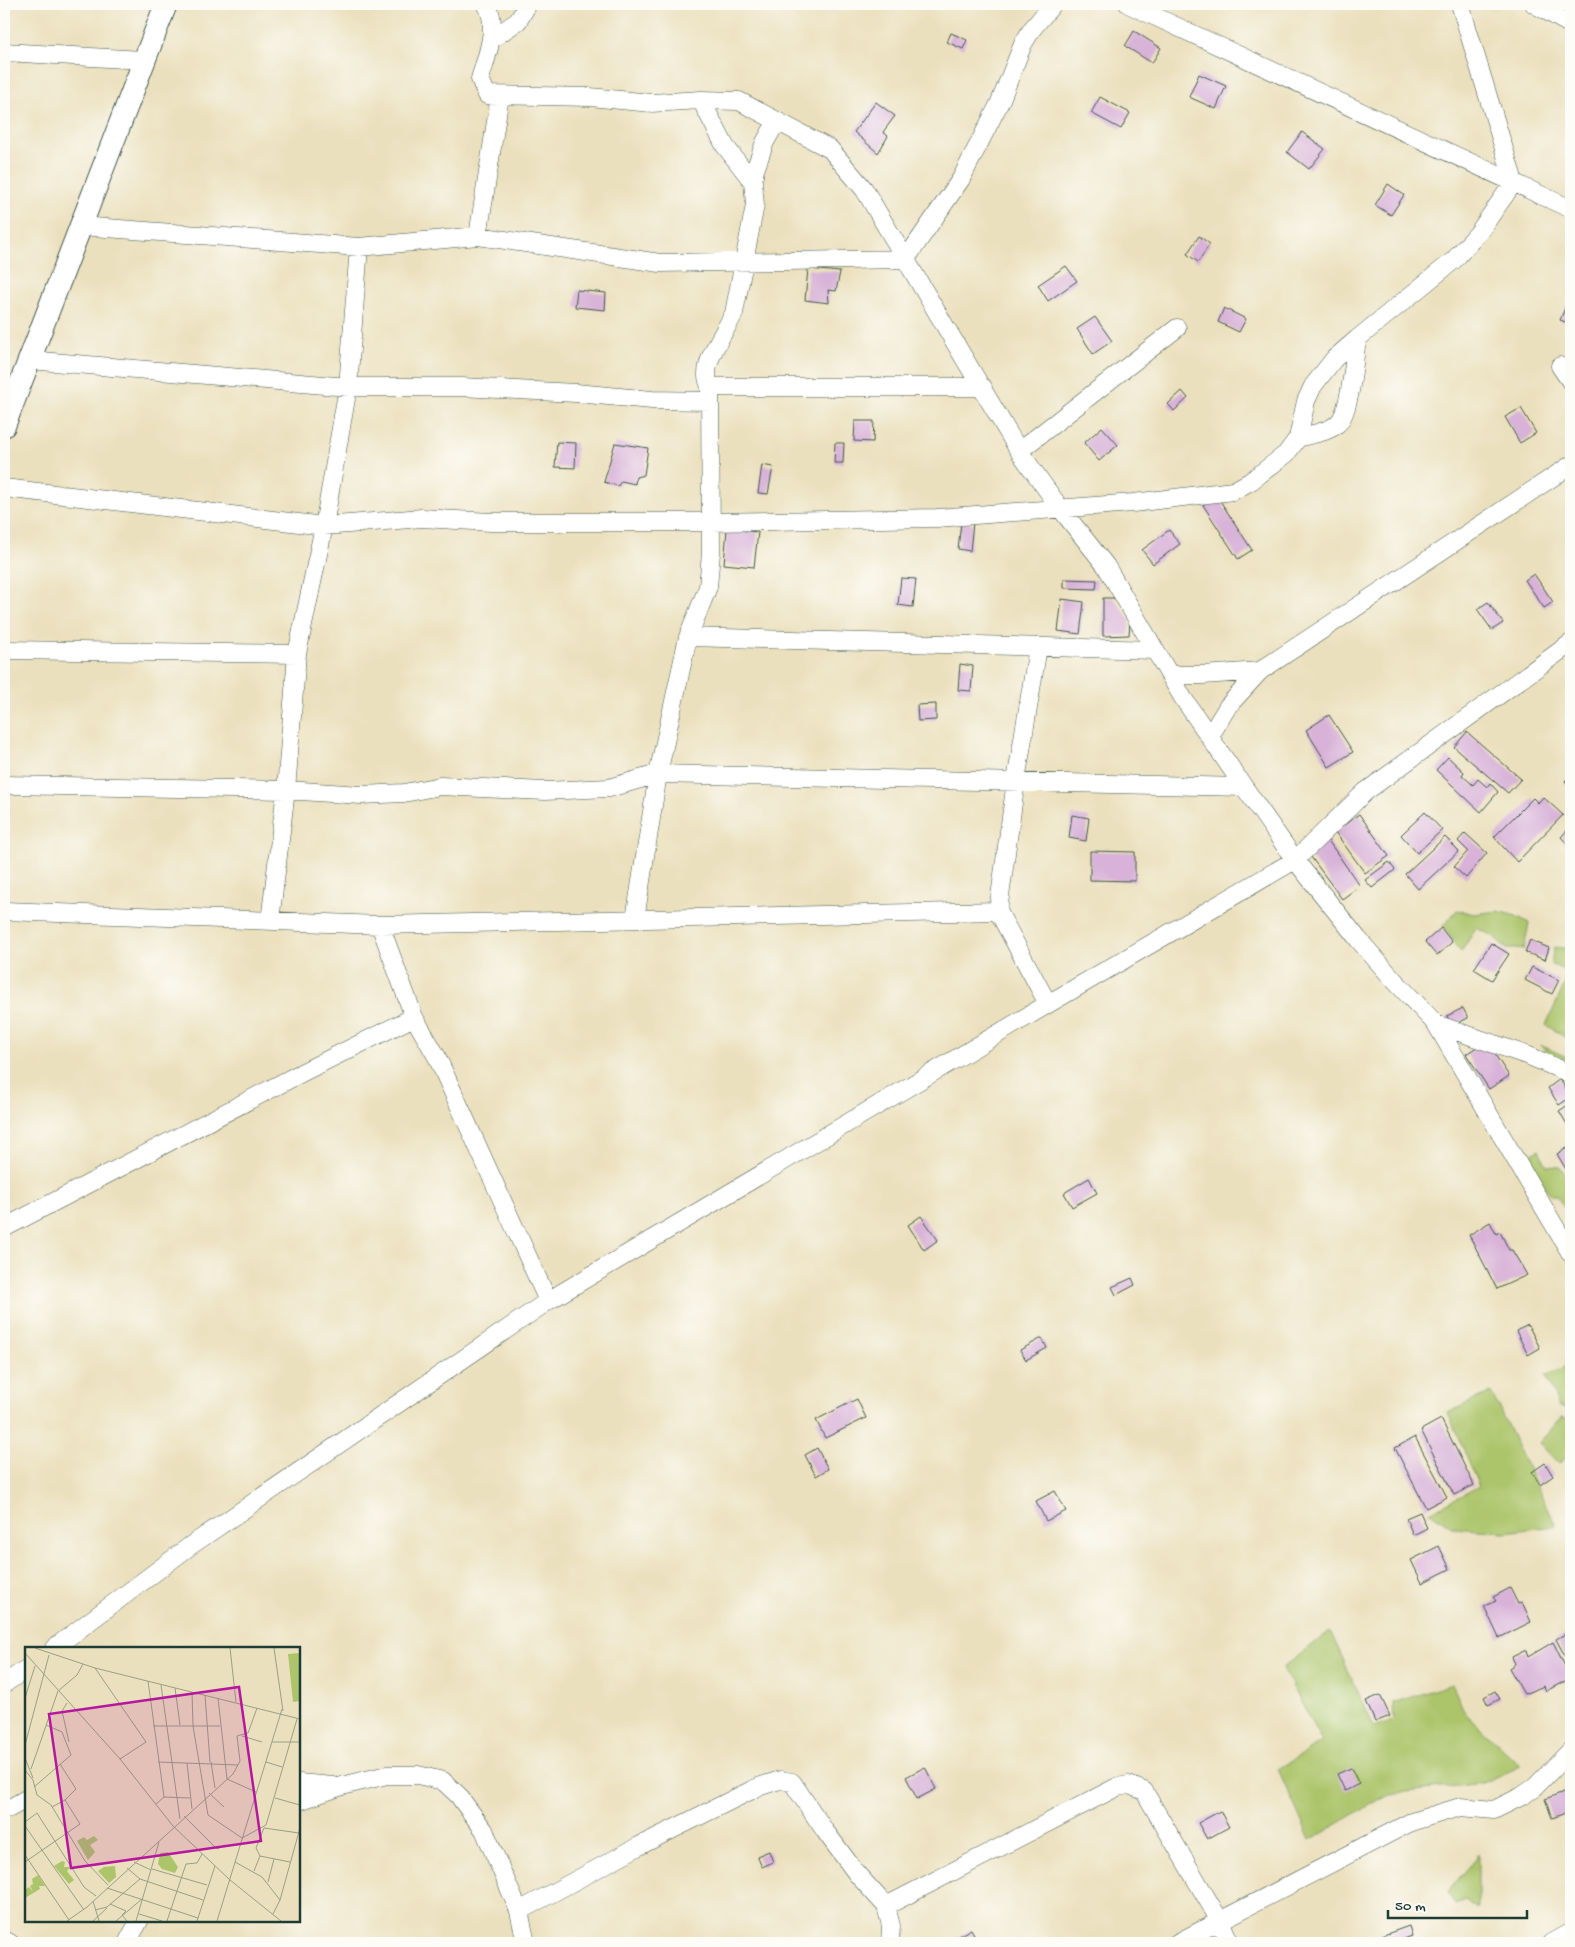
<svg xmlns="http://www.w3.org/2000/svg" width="1575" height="1947" font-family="'Gochi Hand',sans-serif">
	<rect width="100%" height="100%" fill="#fdfcf7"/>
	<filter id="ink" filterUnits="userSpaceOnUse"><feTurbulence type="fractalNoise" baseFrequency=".02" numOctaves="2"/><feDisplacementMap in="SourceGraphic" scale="10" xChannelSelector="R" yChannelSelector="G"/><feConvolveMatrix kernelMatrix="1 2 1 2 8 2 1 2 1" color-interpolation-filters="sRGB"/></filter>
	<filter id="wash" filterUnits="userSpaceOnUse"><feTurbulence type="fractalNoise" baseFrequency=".0096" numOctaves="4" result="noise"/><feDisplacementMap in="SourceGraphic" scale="20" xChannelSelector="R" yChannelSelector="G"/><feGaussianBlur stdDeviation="1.12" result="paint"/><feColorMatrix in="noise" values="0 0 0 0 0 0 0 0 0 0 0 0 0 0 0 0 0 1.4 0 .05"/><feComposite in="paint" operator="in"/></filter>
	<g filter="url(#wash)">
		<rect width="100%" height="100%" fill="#ebe0bd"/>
		<path fill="#acc56b" stroke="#668150" d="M1457 910 1474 914 1498 911 1516 916 1529 923 1524 949H1507L1493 936 1476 928 1461 952 1443 926Z
			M1554 947 1571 949V1041L1546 1025 1570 973 1551 964Z
			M1540 1045 1571 1059V1065L1556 1064Z
			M1539 1150 1547 1166 1560 1167 1567 1175 1571 1172V1218L1556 1195H1550L1525 1158Z
			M1571 1365V1409L1559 1407 1546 1376Z
			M1491 1392 1556 1526 1505 1532 1453 1528 1430 1512 1479 1486 1448 1413Z
			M1562 1417 1571 1420V1451L1559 1464 1539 1443Z
			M1330 1631 1374 1727 1394 1720 1393 1703 1452 1684 1465 1713 1521 1766 1483 1783 1389 1794 1310 1840 1278 1769 1322 1742 1283 1668Z
			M1478 1854V1909L1465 1900 1455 1904 1448 1892Z"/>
		<g id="blocks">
			<path fill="#d8b2d8" d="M1134 31 1161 48 1152 63 1125 46Z
				M951 33 967 40 963 49 947 42Z
				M1199 74 1226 86 1216 109 1189 97Z
				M1100 97 1130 113 1121 129 1091 113Z
				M876 102 895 116 883 132 888 136 878 153 854 132Z
				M1302 132 1325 149 1309 169 1287 152Z
				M1388 184 1404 195 1391 215 1375 205Z
				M1199 236 1210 244 1198 262 1187 254Z
				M1066 266 1077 281 1048 301 1038 285Z
				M808 269 840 272 836 291 828 290 829 303 805 300Z
				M577 290 606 293 605 310 575 307Z
				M1566 306 1571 308V324L1560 320Z
				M1224 308 1246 319 1239 332 1218 322Z
				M1095 317 1112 341 1093 354 1077 329Z
				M1182 391 1188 398 1174 411 1168 404Z
				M1521 408 1536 433 1520 443 1505 417Z
				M855 421H874L873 442 854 441Z
				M1102 427 1118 445 1099 461 1084 443Z
				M557 442 576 443 575 468 555 467Z
				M615 443 648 448 644 475 636 477 635 484 621 481 618 486 604 482Z
				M835 443H844L843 463H834Z
				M762 465 773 467 768 494 758 493Z
				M1217 496 1252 550 1238 559 1203 505Z
				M961 522 973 523 970 551 958 549Z
				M727 529 758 532 754 567 724 564Z
				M1169 530 1180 544 1153 564 1142 550Z
				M1534 574 1553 602 1544 608 1525 580Z
				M901 578 916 579 913 607 898 605Z
				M1064 579 1097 580 1096 589 1064 588Z
				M1103 598H1114L1130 620 1129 635 1103 636Z
				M1062 599 1084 602 1080 634 1058 631Z
				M1488 602 1503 623 1492 630 1477 609Z
				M960 664 973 666 971 691 958 690Z
				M936 704V720L918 721 917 705Z
				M1329 715 1353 752 1329 767 1306 730Z
				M1467 732 1521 779 1508 793 1454 747Z
				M1448 757 1464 772 1462 775 1473 785 1478 779 1487 787 1490 783 1498 792 1481 812 1436 770Z
				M1571 775V788L1565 781Z
				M1543 797 1563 815 1517 862 1494 837 1533 798 1538 803Z
				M1425 812 1442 830 1417 853 1401 835Z
				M1359 814 1389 856 1365 873 1335 832Z
				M1072 815 1089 818 1086 841 1069 838Z
				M1571 826V848L1561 837Z
				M1465 833 1487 853 1466 878 1454 867 1468 851 1458 841Z
				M1445 837 1459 851 1418 889 1405 874Z
				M1327 839 1360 886 1342 899 1308 853Z
				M1090 851 1135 852V881L1090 880Z
				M1389 862 1395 870 1372 888 1365 880Z
				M1441 928 1452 942 1437 956 1425 942Z
				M1530 940 1549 948 1545 960 1525 952Z
				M1491 943 1509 954 1492 980 1474 969Z
				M1532 967 1559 980 1552 994 1525 980Z
				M1463 1008 1468 1018 1452 1026 1447 1016Z
				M1486 1041 1509 1076 1489 1089 1466 1054Z
				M1560 1079 1571 1097 1559 1105 1548 1088Z
				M1571 1103V1128L1570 1129 1559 1111Z
				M1567 1148 1570 1153 1571 1152V1166L1566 1169 1557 1154Z
				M1089 1178 1097 1193 1072 1207 1064 1193Z
				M921 1216 938 1240 924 1250 908 1225Z
				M1490 1222 1496 1234 1500 1232 1509 1250H1512L1527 1275 1497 1289 1469 1235Z
				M1132 1278 1135 1285 1116 1295 1112 1287Z
				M1528 1325 1540 1348 1528 1355 1516 1331Z
				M1042 1338 1047 1348 1026 1360 1020 1350Z
				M857 1399 866 1418 825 1438 816 1420Z
				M1441 1419 1474 1485 1454 1495 1421 1430Z
				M1415 1437 1447 1497 1426 1508 1395 1448Z
				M817 1448 828 1469 816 1476 805 1455Z
				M1545 1463 1553 1476 1540 1485 1532 1472Z
				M1055 1491 1066 1511 1046 1521 1036 1501Z
				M1420 1512 1427 1528 1413 1535 1406 1518Z
				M1439 1546 1450 1569 1422 1583 1411 1560Z
				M1510 1588 1518 1604 1522 1602 1531 1622 1499 1638 1484 1606 1496 1601 1493 1597Z
				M1571 1631V1668L1556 1639Z
				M1553 1642 1571 1678 1546 1691 1544 1686 1524 1694 1509 1668 1515 1664 1512 1657 1526 1650 1528 1657Z
				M1495 1691 1500 1699 1488 1705 1484 1697Z
				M1380 1695 1390 1716 1375 1722 1366 1701Z
				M925 1767 936 1789 917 1799 906 1777Z
				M1351 1768 1359 1784 1345 1791 1337 1774Z
				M1566 1791 1571 1805V1811L1552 1818 1545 1799Z
				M1220 1811 1229 1827 1207 1839 1198 1823Z
				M769 1851 773 1862 762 1867 757 1856Z
				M1409 1926 1412 1936 1393 1943H1384L1381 1936Z
				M971 1929 979 1943H955L953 1939Z"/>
		</g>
	</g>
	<g filter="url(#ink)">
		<use href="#blocks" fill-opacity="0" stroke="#3e5549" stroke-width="1"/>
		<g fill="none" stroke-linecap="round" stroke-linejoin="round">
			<defs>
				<path id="minor" d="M486 4C500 25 486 58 480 79L487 95 590 97 651 103 701 100 739 101 830 149 864 189 1019 451 1060 508 1106 566 1183 698 1244 787 1295 860 1358 939 1393 979 1436 1024 1571 1254
					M1128 4 1571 209
					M1534 4 1571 25
					M492 39 518 21 528 4
					M4 52 143 60
					M701 100 725 146 753 182
					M80 226 359 247 478 236 660 263 906 259 961 179 1000 102 1023 44 1032 29 1053 4
					M478 236 500 96
					M29 360 348 387H461L576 393 652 400 710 401
					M1560 366 1571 382
					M710 387H983
					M1298 438C1310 434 1326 433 1336 425 1351 415 1354 358 1357 339
					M1019 451 1177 328
					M4 488 324 526 422 518 491 522H711L937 518 1133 503 1233 491 1251 481 1286 454 1298 438 1306 401 1313 386 1334 359 1357 339 1454 260 1479 232 1514 182 1460 4
					M688 637 1155 650
					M1038 647 1016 781 998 911 1048 1004
					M4 650 297 654
					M1170 675H1203L1260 671
					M1210 736 1228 706 1260 671 1571 465
					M4 785 286 790 361 795 404 793 440 786 545 791 609 788 658 774 1244 787
					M4 911 380 925 998 911
					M635 919 658 774 688 637 708 587 711 553 710 387C709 384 707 379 707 376 706 356 726 331 734 313L755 205 753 182 755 170 765 142 777 121
					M270 921 286 790 297 654 324 526 348 387 359 247
					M380 925 414 1017
					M1436 1024 1529 1056 1571 1074
					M4 1228 305 1071 414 1017 437 1057 548 1301
					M54 1648 190 1546 548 1301 1048 1004 1295 860 1365 792 1571 643
					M4 1684 26 1669
					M299 1783 333 1786
					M299 1801 342 1786 387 1775H418L443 1781 458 1795 484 1830 519 1911 526 1943
					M4 1809 10 1808 26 1799
					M886 1906 1117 1787 1129 1785 1144 1791 1220 1921 1230 1943
					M519 1911 639 1846 758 1787 780 1780 792 1782 825 1831 857 1874 886 1906 891 1926 890 1943
					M4 1940 10 1943
					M127 1943 139 1921
					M1177 1943 1411 1822 1460 1807 1494 1810 1522 1796 1535 1787 1571 1750
					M1551 1943 1571 1932"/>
				<path id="tertiary" d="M4 426 166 4"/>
			</defs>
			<use href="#minor" stroke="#3e5549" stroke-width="19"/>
			<use href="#tertiary" stroke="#3e5549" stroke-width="24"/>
			<use href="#minor" stroke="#fff" stroke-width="18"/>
			<use href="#tertiary" stroke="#fff" stroke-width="22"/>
		</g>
	</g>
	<g transform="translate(25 1647)">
		<rect width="275" height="275" fill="#ebe0bd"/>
		<path d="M275 6V54L268 55 263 7ZM69 189 73 193 65 198 70 205 63 213 52 194 59 190 62 193ZM143 205 153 220 150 226 137 222 133 217 135 206ZM37 214 40 215 39 220H45L42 224 49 233 44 237 29 219ZM90 219 91 230 84 236 73 224 79 220ZM13 228 20 239H14L15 242 0 251V243L4 240 8 245 5 239 8 237 7 232Z" fill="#acc56b"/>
		<path fill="none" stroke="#999f86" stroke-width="1" d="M10 1 70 21 275 72M205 1 211 55M249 1 258 64M0 6 95 112 148 179 205 233 256 274M70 21 121 95 95 112M123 34 139 150M136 38 155 172M150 41 155 78M167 45 168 79 183 168 217 191 241 178 272 72M180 48 185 115M0 51 10 19M193 51 202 132 231 145M42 56 37 64 44 95M128 79H195M217 89 237 95M247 95H275M0 98 24 8M0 111 8 131M133 115 213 118M186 115 190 141M241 115 257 120M162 116 167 162M6 122 33 44 52 28 58 17M0 123 8 133 12 148 26 158 60 214 83 238M9 140 46 108 37 85 21 78M184 146 199 160M250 151 275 158M131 157 139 150 165 151M27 160 40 153 51 142 35 117M159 169 192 202 200 198M0 175 12 166 59 240 71 249M0 179 59 263M0 208 44 273M235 209 231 201 239 181 274 186M0 215 55 177 40 153M109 215 126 223M210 215 237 230 255 253M102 221 115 232 178 253M127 222 182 238M229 224 235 209 265 215M243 235 249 212M82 241 173 271M68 254 74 274M85 257 101 264 97 268 102 274M70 263 82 260 115 232M114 267 137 274M248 267 255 253 275 181M42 274 62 260 208 127 215 114 212 89 223 86 232 61M68 274 82 261M91 274 117 252M111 274 134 195M142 274 161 217 172 216 177 207M172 274 190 219M192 274 257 62"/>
		<path fill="#b5179e" fill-opacity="0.15" stroke="#b5179e" stroke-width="2.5" d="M214 40 236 194 46 221 24 67Z"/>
		<rect width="275" height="275" fill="none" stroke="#1f3d34" stroke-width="2.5"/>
	</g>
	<rect width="1575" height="1947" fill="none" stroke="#fdfcf7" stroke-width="20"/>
	<path d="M1388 1910v8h139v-8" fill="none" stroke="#1f3d34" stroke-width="2.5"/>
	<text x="1395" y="1910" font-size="15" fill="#1f3d34" stroke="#fdfcf7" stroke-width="4" paint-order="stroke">50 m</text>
</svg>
